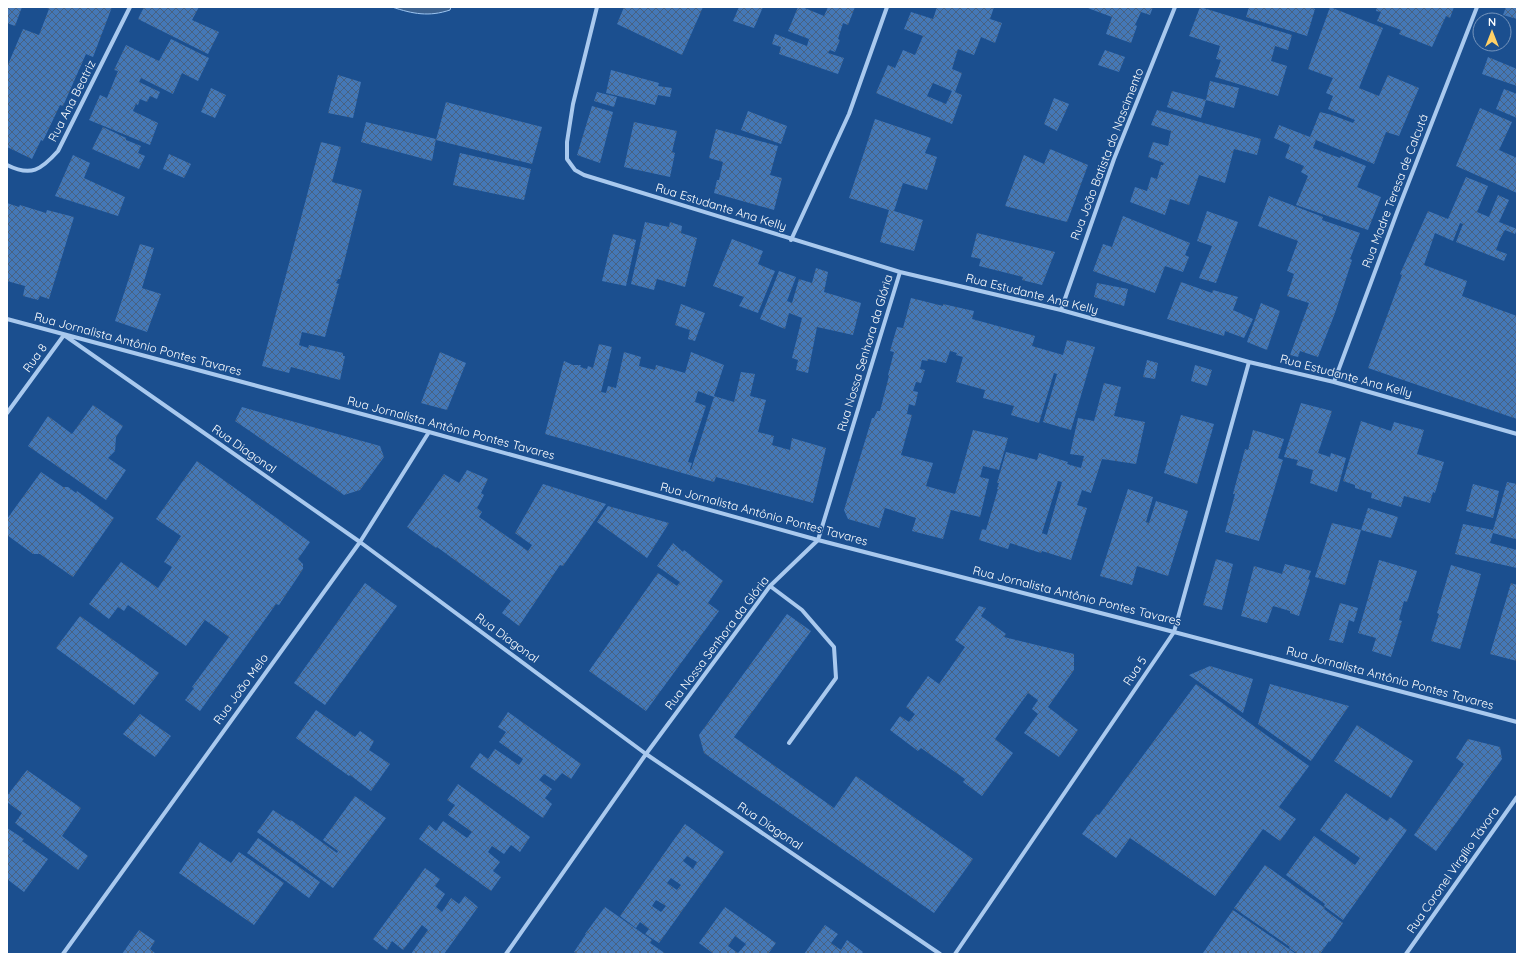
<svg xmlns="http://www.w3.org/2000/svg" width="1524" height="961" font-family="Quicksand,sans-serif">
	<defs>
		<pattern id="building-cross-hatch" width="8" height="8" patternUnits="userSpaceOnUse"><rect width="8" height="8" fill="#4478b7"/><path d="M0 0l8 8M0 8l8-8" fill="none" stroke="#486282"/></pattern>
	</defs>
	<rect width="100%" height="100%" fill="#1b4f8f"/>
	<path fill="#3c6290" stroke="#9cc4f0" d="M392 7H451L450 10C429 17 413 14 392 7Z"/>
	<path fill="url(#building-cross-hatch)" fill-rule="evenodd" d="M7 7H22L15 26 7 23Z
		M45 7H112L93 57 86 54 63 106 60 105 43 141 41 140 32 159 7 147V67L23 29 39 35 49 9Z
		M144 7H199L192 20 219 32 208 54 138 19Z
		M624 7H703L682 55 617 24Z
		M739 7H763L754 28 733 21Z
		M798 7H802L824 16 828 7H855L848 25 843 23 838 39 840 40 835 52 830 50 828 53 844 58 838 74 779 54 781 47 772 44 775 34 807 46 809 39 788 31Z
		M937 7H994L990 19 1002 23 995 43 981 37 974 55 958 49 952 69 962 73 955 92 962 95 952 124 876 93 888 65 895 68 903 50 915 55 923 36 904 29 911 12 933 19ZM933 83 952 91 946 104 927 96Z
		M1085 7H1153L1150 15 1141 12 1135 25 1137 26 1131 43 1106 34 1112 17Z
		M1200 7 1292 35 1288 50 1275 46 1271 61 1287 66 1278 96 1215 77 1221 60 1216 59 1220 46 1189 36Z
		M1249 7H1310L1315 9 1307 36 1246 17Z
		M1330 7 1383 28 1359 88 1379 96 1388 75 1419 88 1399 136 1386 132 1374 164 1316 140 1313 148 1340 158 1341 156 1366 166 1357 187 1381 197 1368 230 1296 205 1308 176 1301 172 1304 166 1285 158 1290 145 1274 138 1279 125 1310 137 1320 112 1332 115 1353 123 1355 120 1328 109 1333 96 1326 93 1333 78 1308 69Z
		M1377 7H1454L1450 18 1446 16 1432 47 1399 34 1401 30 1377 21 1381 12 1376 11Z
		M1506 7H1517V19L1503 15Z
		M171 39 209 58 198 81 182 73 173 94 141 78 139 82 160 92 157 99 150 96 147 102 140 99 138 105 136 104 133 111 158 123 150 145 89 120 100 95 107 98 118 71 114 70 126 45 159 61Z
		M1105 50 1125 57 1119 72 1098 65Z
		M1488 57 1517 69V86L1482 74Z
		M611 70 659 83 658 86 672 88 670 97 658 95 655 105 606 93Z
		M338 75 361 82 353 118 328 113Z
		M1210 81 1239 88 1234 108 1206 100 1201 118 1167 107 1172 91 1206 100Z
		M211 88 226 95 215 118 201 112Z
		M1504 89 1517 94V118L1496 109Z
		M597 92 617 97 614 107 594 101Z
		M1054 98 1069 104 1057 131 1044 124Z
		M446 102 542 127 532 164 436 140Z
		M592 106 613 112 600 163 577 155Z
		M1480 108 1512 122 1499 150 1517 158V193L1456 166Z
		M1157 110 1261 139 1257 155 1234 149 1225 183 1199 175 1189 205 1170 199 1165 215 1130 202 1135 187 1147 191 1151 177 1157 179 1161 165H1163L1164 163 1148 157 1153 142 1168 146 1171 131 1151 125Z
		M748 111 787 126 781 144 741 130Z
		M875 119 931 138 925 153 937 157 927 190 903 183 894 211 923 220 914 251 880 242 889 210 849 198Z
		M366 122 436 139 432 161 361 142Z
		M634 122 677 131 672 152 675 153 670 177 624 167Z
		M103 127 126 138V140L141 146 138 153 145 156 139 169 92 149Z
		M716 129 778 146 770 175 782 178 774 210 714 193 717 180H719L723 162 709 158Z
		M321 142 341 147 332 182 362 190 340 279H338L336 283 339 284 325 337 302 332 299 345 308 348 309 345 343 353V356H345L340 380 291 367 289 373 262 366Z
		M1050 149 1088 165 1067 222 1005 206 1024 155 1044 164Z
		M460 153 531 169 524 200 453 185Z
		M169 154 191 164 184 178 163 169Z
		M73 155 90 163 84 178 125 197 118 216 55 196Z
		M1466 177 1488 186 1477 212 1489 217 1498 195 1509 200 1499 222 1517 229 1515 234 1505 230 1500 239 1496 250 1507 254 1504 261 1456 242 1463 224 1460 223 1453 241 1435 233 1424 265 1467 281 1462 296 1517 316V419L1368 368 1402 275 1400 274 1428 211 1448 219Z
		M1269 196 1323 217 1322 220 1360 233 1350 259 1352 260 1335 313 1318 357 1300 351 1298 357 1290 355 1309 303 1287 296 1294 274 1287 271 1298 241 1258 226Z
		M7 203 19 207 20 205 46 213 47 210 74 217 49 299 40 296 38 300 23 296 25 286 7 281Z
		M1207 211 1238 222 1216 283 1199 278 1212 246 1197 241Z
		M1123 216 1190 243 1185 255 1189 257 1183 272 1165 266 1155 293 1093 271 1103 244 1112 247Z
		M645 222 669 227 670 222 682 226 681 233 697 238 685 287 657 279 654 290 631 284Z
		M977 233 1055 252 1042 285 1022 280 1023 277 979 266 981 259 971 257Z
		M613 234 636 240 626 286 602 281Z
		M732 239 763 251 758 264 775 271 758 313 739 306 744 297 713 286Z
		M140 244 154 248 142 288 161 294 147 332 115 321Z
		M816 268 828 272 824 292 861 303 853 335 817 327 808 373 796 370 798 360 792 358 802 318 789 313 785 329 760 319 779 271 796 277 787 301 792 303 799 279 812 283Z
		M1181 282 1212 293 1213 290 1238 297 1233 310 1253 319 1244 338 1225 331 1224 336 1167 319Z
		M1097 283 1128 289 1124 306 1094 297Z
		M911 298 943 306V304L974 311 972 319 1035 336 1032 346 1063 355 1067 340 1095 347 1071 430 1043 422 1057 374 1054 373 1039 423 1011 415 1014 406 983 398 985 390 956 382 963 357 956 355 957 353 950 351 946 363 928 359V361L922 360 920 369 925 370 921 383 916 382 913 391 918 392 915 406 909 404 907 414 912 415 901 455 933 463 926 486 955 494 973 430 1008 438 999 470 983 466 980 477 989 479 980 517 951 510 943 539 912 531 916 518 885 508 879 528 848 519 844 510 872 418H874L877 411H880L889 376 888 375 894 352 890 351 897 327 903 328Z
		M1261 303 1280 311 1267 350 1247 342Z
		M681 304 705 313 695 341 688 339 690 330 675 325Z
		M599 344 612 347 601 392 606 393 608 386 616 388 624 352 641 357 639 366 655 370 656 365 685 373 691 352 724 365 714 396 734 402 741 372 755 374 750 396 766 400 758 432 774 436 772 445 790 450 792 438 826 448 813 503 716 477 714 482 545 434 564 361 573 365H581L580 367 587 369 588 366 593 368ZM698 391 714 397 691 470 690 469 692 463 688 462 706 406 695 402Z
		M440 352 466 363 447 410 421 403Z
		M1147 360 1158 363 1155 379 1143 377Z
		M1195 365 1212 370 1207 386 1191 381Z
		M1104 383 1121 387 1114 416 1145 422 1136 464 1102 459 1091 493 1082 490 1077 505 1087 508 1071 560 1042 551 1041 553 1010 543 1008 549 979 540 982 529 986 530 998 489H997L999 483H997L1006 452 1037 460 1039 453 1068 462 1067 464 1081 468 1084 456 1070 454 1078 418 1094 421ZM1058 481 1062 482 1047 535 1042 533Z
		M1301 403 1332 411 1318 453 1330 457 1331 453 1346 458 1337 492 1310 483 1313 470 1296 465 1298 460 1284 457Z
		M93 405 123 426 116 437 115 451 108 458 126 470 106 500 28 446 48 416 72 434Z
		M242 407 380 446 384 457 360 490 344 495 235 421Z
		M1181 415 1214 424 1197 484 1164 473Z
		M1361 421 1391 431 1394 422 1424 430 1417 454 1444 462 1435 493 1433 492 1430 503 1404 496 1401 507 1371 498 1372 493 1355 488V485L1343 481Z
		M1253 430 1284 439 1278 458 1283 460 1259 541 1225 532 1235 494H1233L1245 449 1248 450Z
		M197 461 310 542 298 559 303 564V569L279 605 276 604 200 711 185 700 194 688 192 687 229 637 205 620 186 646 128 605 124 611 118 607 109 619 89 604 121 562 158 588 172 567 164 562 181 536 156 519Z
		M467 470 488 479 481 493 484 495 477 508 482 512 479 517 528 551 532 545 515 533 543 484 606 504 563 566 560 565 519 626 502 613 511 601 437 547 436 548 407 527 444 474 459 483Z
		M41 472 63 487H68L76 493 77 491 114 518 73 577 40 554H33L7 535V519Z
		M1507 482 1517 484V538L1515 539 1493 533 1490 543 1517 550V568L1455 554 1463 524 1493 530Z
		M1473 484 1499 491 1493 518 1466 511Z
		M1128 489 1153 497 1146 522 1149 523 1156 501 1188 511 1168 576 1137 566 1132 585 1100 576Z
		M608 506 669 523 647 558 597 522Z
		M1368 508 1398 517 1391 538 1361 530Z
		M1332 523 1361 530 1345 585 1315 577Z
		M673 543 683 552 684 550 723 581 708 603 719 611 646 711 589 671 658 573 677 586 680 582 657 566Z
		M1216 559 1233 564 1222 610 1203 605Z
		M1379 560 1417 571 1407 602 1404 601 1399 620 1402 621 1391 657 1372 651 1376 638 1358 633Z
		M1285 564 1311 571 1308 579 1310 580 1299 616 1290 613V611L1273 606 1267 623 1241 616 1254 566 1282 574Z
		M1451 565 1481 574 1460 649 1431 641 1439 614 1437 613Z
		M365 583 397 606 325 705 294 683Z
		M1511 583 1517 585V661L1490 654Z
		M1340 603 1358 608 1354 622 1349 620 1343 643 1329 640Z
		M979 606 986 608 981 616 1006 634 1004 637 1074 654V670L1048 707 1078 730 1059 757 1024 733 1038 714 1032 709 1038 700 1028 693 995 739 1013 753 982 796 963 782 965 779 921 748 918 751 890 730 900 716 909 722 915 714 906 707 928 676 939 684 965 647 955 640Z
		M787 614 811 631 734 737 834 808 856 776 973 859 934 913 704 753 699 735Z
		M80 616 159 673 134 705 56 648Z
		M1210 666 1253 679 1243 713 1189 675Z
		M1196 684 1309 766 1279 807 1296 819 1280 841 1263 829 1215 896 1130 838 1116 858 1082 834 1097 814 1099 815Z
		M1270 684 1349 706 1311 761 1258 724Z
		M316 710 355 737 360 731 374 741 369 750 390 764 371 791 350 775 349 776 296 738Z
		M508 712 581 764 571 779 562 773 555 781 544 774 539 780 552 789 545 798 552 804 543 818 470 767 480 753 488 759 495 749 519 765 523 759 499 742 506 732 498 727Z
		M140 714 171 736 155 757 123 734Z
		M1357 725 1413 761 1391 798 1334 761Z
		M1468 739 1500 747 1502 759 1436 851 1414 835 1464 764 1456 758Z
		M27 770 81 808 62 836 88 856 78 870 15 823 22 813 7 802V796Z
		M458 784 530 837 520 852 511 845 504 854 492 846 488 852 500 862 493 871 501 877 491 891 419 839 429 825 436 831 443 821 467 838 472 832 448 815 455 805 447 800Z
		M1346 793 1387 821 1390 817 1407 830 1343 920 1324 906 1325 904 1286 875 1314 836 1355 865 1360 858 1320 830Z
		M355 796 386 818 333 888 257 832 273 810 290 821 291 820 337 853 338 851 323 840Z
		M685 824 724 852 659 943 645 934 649 929 640 922 636 928 620 916ZM687 856 697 862 693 869 683 861ZM671 878 681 885 677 890 667 883ZM656 900 666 906 661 912 652 906Z
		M7 828 24 839 22 841 48 859 24 892 7 879Z
		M258 838 320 882 309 898 247 853Z
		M200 842 231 863 239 852 284 883 254 925 179 873Z
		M1265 865 1325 908 1324 909 1343 923 1330 942 1329 941 1320 954H1298L1289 948 1290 947 1234 908Z
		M425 868 440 879 435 886 445 894 436 907 442 912 451 898 459 904 465 896 478 907 444 954H411L428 930 422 925 403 950 392 941 387 950 373 939Z
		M605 907 652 940 650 943 666 954H578L574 952 586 934H585Z
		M725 907 776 943 768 954H714L699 943ZM735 936 746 944 738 953 728 946Z
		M1233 910 1296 954H1205L1203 953Z
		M825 925 838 934 831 943 841 950 847 940 863 952 861 954H804Z
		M139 930 155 941 150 949 156 954H122Z"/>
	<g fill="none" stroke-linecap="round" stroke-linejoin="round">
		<path stroke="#a9c9ee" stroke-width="4" d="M597 7 573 104 567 142V159L575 170 584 175 900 272 1061 310 1249 362 1334 382 1517 434
			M7 165C31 177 41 170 58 151L130 7
			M791 240 849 114 887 7
			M1061 310 1114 159 1175 7
			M7 319 429 432 818 540 1174 632 1517 722
			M1334 382 1399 207 1477 7
			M7 413 64 335 360 542 646 754 940 954
			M770 586 802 610 834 647 836 678 789 743
			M63 954 360 542 429 432
			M506 954 646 754 770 586 818 540 900 272
			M955 954 1174 632 1249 362
			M1406 954 1517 797"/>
	</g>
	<g text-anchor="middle" stroke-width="3" stroke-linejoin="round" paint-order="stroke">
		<g font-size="12" fill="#fff" stroke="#1b4f8f">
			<text transform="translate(72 101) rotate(-63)" y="4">Rua Ana Beatriz</text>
			<text transform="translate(1107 154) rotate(-69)" y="4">Rua João Batista do Nascimento</text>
			<text transform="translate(1395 191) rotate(-69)" y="4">Rua Madre Teresa de Calcutá</text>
			<text transform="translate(721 207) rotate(17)" y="4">Rua Estudante Ana Kelly</text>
			<text transform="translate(1032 294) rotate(14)" y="4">Rua Estudante Ana Kelly</text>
			<text transform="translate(138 344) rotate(15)" y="4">Rua Jornalista Antônio Pontes Tavares</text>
			<text transform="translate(865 353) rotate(-73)" y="4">Rua Nossa Senhora da Glória</text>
			<text transform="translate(35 358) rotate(-54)" y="4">Rua 8</text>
			<text transform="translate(1346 376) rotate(15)" y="4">Rua Estudante Ana Kelly</text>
			<text transform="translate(451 428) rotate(15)" y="4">Rua Jornalista Antônio Pontes Tavares</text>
			<text transform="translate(244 449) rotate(35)" y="4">Rua Diagonal</text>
			<text transform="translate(764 514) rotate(15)" y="4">Rua Jornalista Antônio Pontes Tavares</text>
			<text transform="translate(1077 596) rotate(14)" y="4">Rua Jornalista Antônio Pontes Tavares</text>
			<text transform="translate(507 638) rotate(36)" y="4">Rua Diagonal</text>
			<text transform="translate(717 643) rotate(-53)" y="4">Rua Nossa Senhora da Glória</text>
			<text transform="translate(1135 671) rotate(-56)" y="4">Rua 5</text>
			<text transform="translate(1390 678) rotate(15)" y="4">Rua Jornalista Antônio Pontes Tavares</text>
			<text transform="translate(241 689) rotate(-54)" y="4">Rua João Melo</text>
			<text transform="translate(770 826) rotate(34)" y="4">Rua Diagonal</text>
			<text transform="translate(1453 870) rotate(-55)" y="4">Rua Coronel Virgílio Távora</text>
		</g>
	</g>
	<rect width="1524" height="961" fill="none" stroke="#ffffff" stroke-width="16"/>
	<g transform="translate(1492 32)"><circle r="19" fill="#1b4f8f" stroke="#7695bc"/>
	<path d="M0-3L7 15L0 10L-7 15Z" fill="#ffd166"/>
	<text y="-6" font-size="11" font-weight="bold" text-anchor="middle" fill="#ffffff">N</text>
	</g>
</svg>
